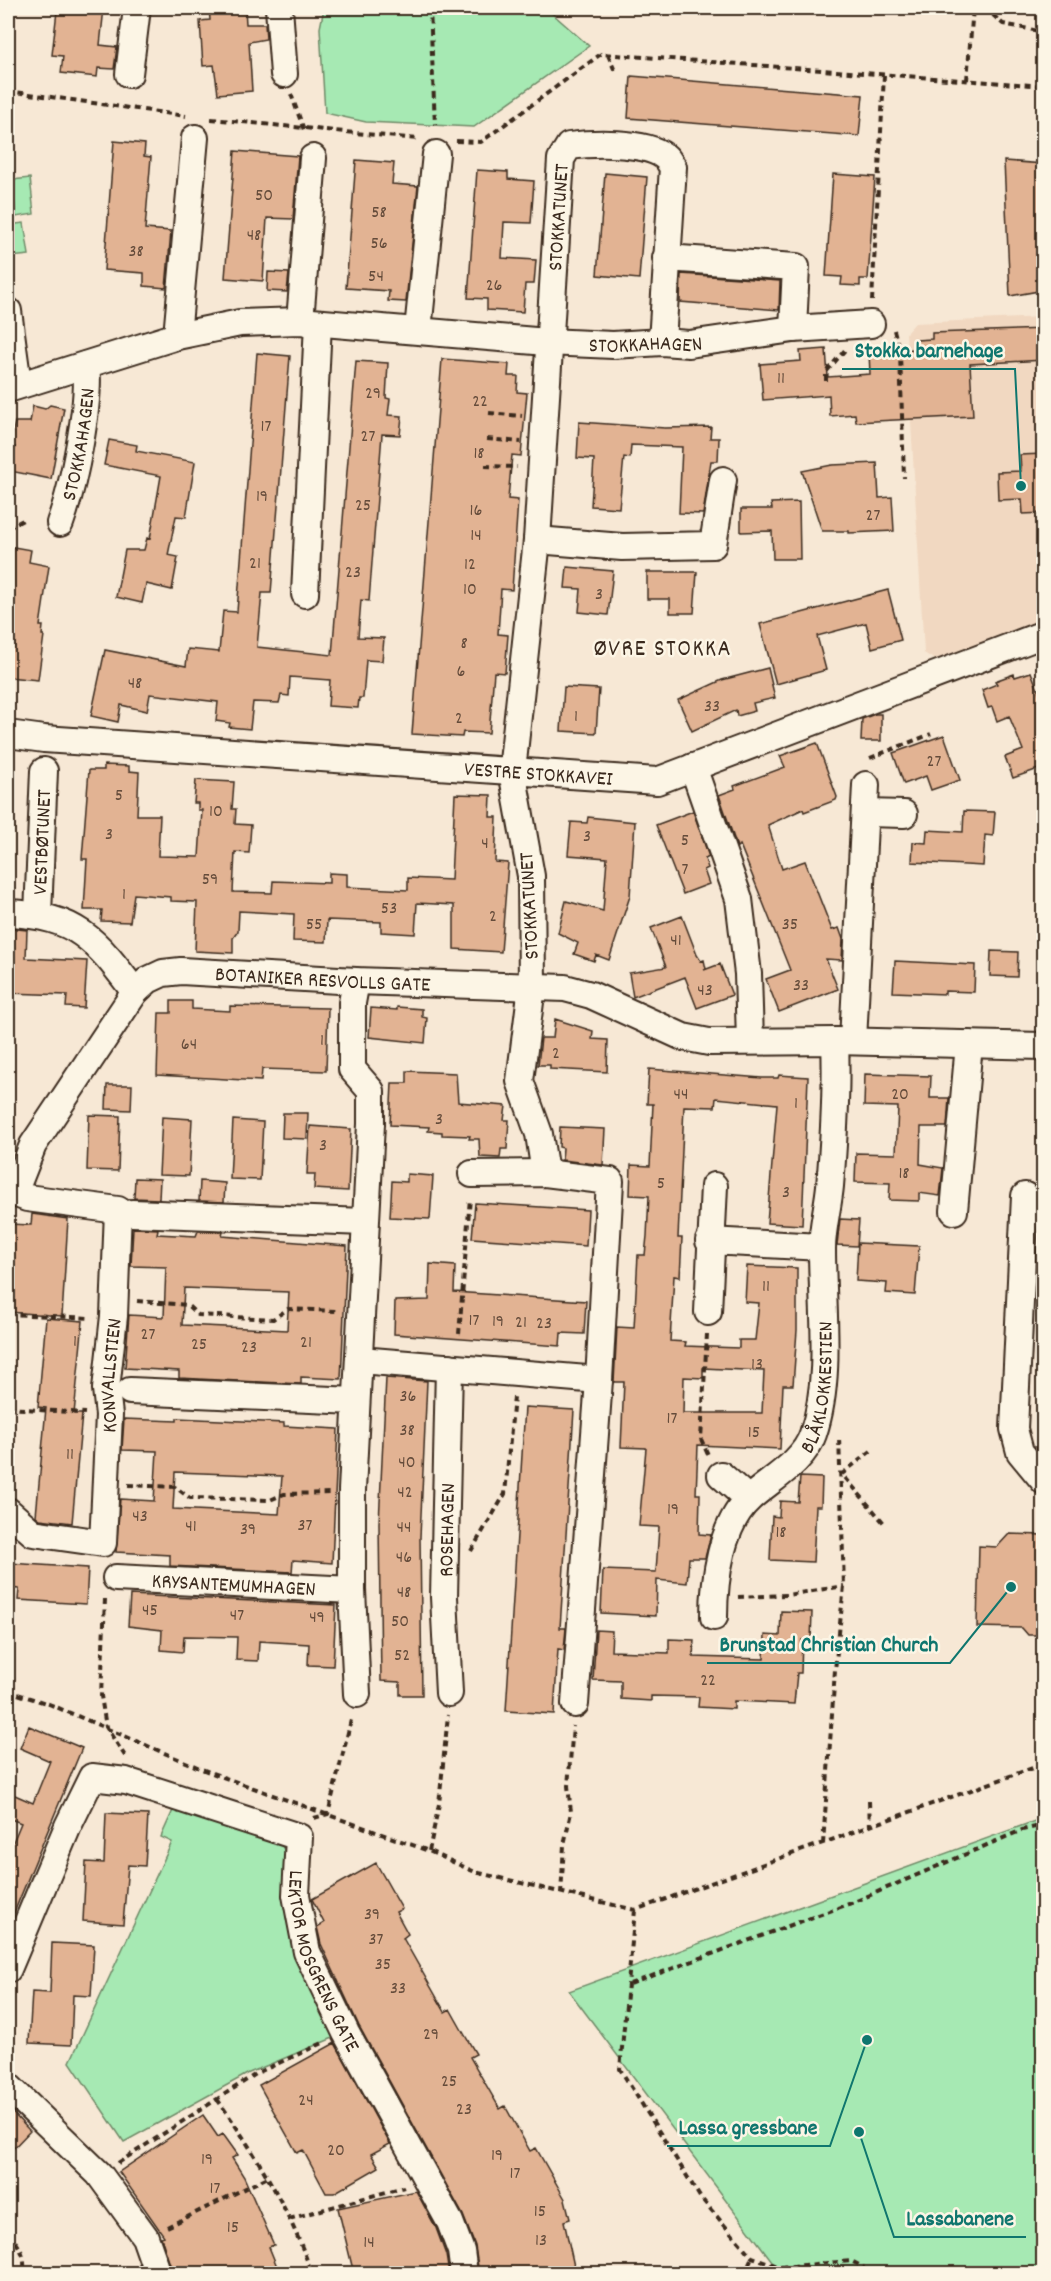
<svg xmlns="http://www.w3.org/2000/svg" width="1051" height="2281" font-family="Dekko,sans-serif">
	<rect width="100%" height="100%" fill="#f7e8d5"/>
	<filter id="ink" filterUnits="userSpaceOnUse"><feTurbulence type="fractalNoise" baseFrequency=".0167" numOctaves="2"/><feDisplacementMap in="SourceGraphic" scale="12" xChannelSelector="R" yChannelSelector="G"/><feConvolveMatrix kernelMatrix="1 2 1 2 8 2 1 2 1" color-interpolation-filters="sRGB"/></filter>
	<g filter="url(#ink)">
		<path fill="#f1d8c1" d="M1043 317V619L943 659 935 660 924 653 906 333 915 323Z"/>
		<path fill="#a6e9b3" stroke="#708a68" stroke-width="1.5" d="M324 8H546L589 46 474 127 366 122 325 113 320 28Z
			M30 178 34 214 16 217 12 180Z
			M24 223 29 255 11 257 8 225Z
			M175 1806 278 1838 287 1856 301 1965 333 2038 249 2073 124 2142 70 2062 172 1842 161 1837Z
			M1043 1818V2273H781L569 1991Z"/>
		<path fill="#e2b393" stroke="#3b2a1e" stroke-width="1.5" fill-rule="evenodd" d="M68 8H104L100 45 117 47 114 69 98 68 97 77 61 73 63 56 52 55 57 11 67 12Z
			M209 8H245L246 24H265L266 39 249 42 252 91 218 94 214 65 203 66 200 21 210 20Z
			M631 76 863 95 859 136 628 118Z
			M114 141 145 144 144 156 151 157 145 229 171 231 166 288 144 286V273L104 270Z
			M235 151 298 156 293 219 267 218 263 281 225 278Z
			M356 160 394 163 392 184 418 186 406 302 388 301 389 291 346 288Z
			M1004 161 1044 164V290L1010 296Z
			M477 170 508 172V179L534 181 531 223 504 222 502 258 536 260 534 284H525L523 312 487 310V299L468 298Z
			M605 173 647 177 639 279 597 275Z
			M833 174 875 177 868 279H860V286L841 285 842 277 826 276Z
			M268 272 289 273 287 292 267 291Z
			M681 274 780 281 779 310 680 302Z
			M1044 329V360L970 364 973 416 856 422 855 414 830 416 829 395 763 400 760 364 801 361 800 351 826 349 828 377 870 374 869 352 916 349V340L932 339V333Z
			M257 353 290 356 271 593H262L257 647 332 655 356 361 388 363 386 398 390 399 388 415 402 416 400 435 382 434 369 601 361 600 358 637 384 638 382 661 366 660 363 698H359L358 708 328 706 330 680 290 677 289 696 281 695 279 703 253 702 250 729 229 727 230 723 216 721 218 702 150 694 147 711 121 705 118 722 91 716 105 650 186 666 188 649 219 652 223 611 237 612Z
			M442 359 509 364 508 376H518L517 392 527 393 521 456 512 455 508 499 518 500 512 590 501 589 498 634 508 635 505 673 494 672 489 733 463 732 462 737 412 734Z
			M50 405 64 408 51 479 10 471 15 447 10 446 15 422H30L33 406 45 409Z
			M579 422 665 428 711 427 710 438H719L718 461H711L703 514 679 513 682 447 631 445 630 458 624 457 619 508 591 506 594 459 577 458Z
			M109 440 137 445 136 451 195 462 186 517 176 516 168 555 178 557 172 590 146 584 142 603 116 597 125 550H144L147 538 150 539 161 476 104 465Z
			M1044 454V513L1023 514 1022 499 998 500 997 472 1021 471 1020 455Z
			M877 463 879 498 892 497 894 531 849 533V531H822L802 471 832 465Z
			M799 502 800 559H773L772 531 741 532V509H772L771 503Z
			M8 546 31 550 29 562 49 566 40 626H43L42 635H44L38 680 8 677 13 595 8 594Z
			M567 567 613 571 608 615 579 612 581 589 565 588Z
			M647 572H697L694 613H670V599H647Z
			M888 590 901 640 872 648 866 623 817 636 826 670 776 684 760 624Z
			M768 668 775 698 753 703 755 711 737 716 736 710 692 731 678 700 722 680Z
			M1031 672 1044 705V767L1013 778 1005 757 1023 750 1009 716 997 721 992 707 988 708 982 690 997 684 995 681 1014 674 1015 677Z
			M564 687 599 689 596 733 561 731Z
			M875 714H881V741H861L862 719Z
			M944 735 960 780 931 790 926 776 904 784 893 753Z
			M817 743 837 797 836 800 804 812 803 809 768 825 782 869 805 861 832 930 839 928 843 939 842 960 826 959 838 989 779 1012 766 979 790 970 740 845 737 847 719 795 735 789 734 786 785 767 780 756Z
			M104 765 129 766V771L139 772 137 815H160L158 856 199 857 202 810H198V803H194L196 780 234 782 232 809H236L235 824 251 825 249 853 235 852 233 892 272 893 273 881 329 883V873L347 874V887L408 890V878L451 880 455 794 491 795 490 817H497L495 862 508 863 501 952 454 949V905L417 903 415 934 381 932V922L327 920 326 942 293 941 294 914 239 911 238 931 233 938V953L195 951 197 902 171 901V897L134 894 130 922 101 921 102 910H84L87 859H82L89 770H104Z
			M693 811 709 857 705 859 708 868 704 870 709 884 683 894 656 825Z
			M964 811 995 812 993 836 985 835 983 866 912 862 913 842 926 843 927 830 963 832Z
			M588 817 635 822 630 896 609 960 596 955 594 961 574 954 578 943 558 933 566 901 603 911 607 858 568 855 571 822 587 823Z
			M682 916 697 955 701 961 704 960 706 969 704 970 720 964 732 995 697 1008 685 977 633 997 629 973 666 967 651 928Z
			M8 928 27 930 26 958 87 961 84 1008 66 1007 67 995 8 993Z
			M991 951 1018 952 1017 977 990 976Z
			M895 961 975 965 974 992 945 991V994L893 992Z
			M171 1001H192V1009L230 1011V1006L328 1008 326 1071 262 1069 261 1081 157 1075 159 1013H171Z
			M397 1007 422 1009V1017L427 1018 425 1043 369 1037 371 1008 397 1010Z
			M555 1019 593 1031 592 1039 608 1040 607 1072 550 1069V1065H538L541 1038H553Z
			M649 1069 762 1078H778L779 1075 808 1077 802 1225 767 1223 777 1104 716 1098 715 1107 684 1106 678 1238H682L680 1277 674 1276 670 1341 686 1342 685 1346 739 1348V1340H755L759 1303 745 1302 747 1266 797 1268V1330L793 1385H783L780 1449 698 1445 696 1494H700L699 1534 711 1535 705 1558H689L687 1583 657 1580 656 1616 601 1613 603 1570 656 1572 659 1527 639 1526 646 1448 621 1447 624 1382H614L617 1327 634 1328 638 1255H645L647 1236 649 1196 630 1195 631 1165 650 1166 653 1104H647ZM703 1368 764 1371 762 1413H683L684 1377 703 1378Z
			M407 1071 456 1073 458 1102 506 1106 504 1120H509L507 1149H501L500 1158 480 1157 479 1139H469L470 1136 442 1135V1132L428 1131 429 1127 390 1125 392 1083H407Z
			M865 1074 931 1076 930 1098H949L947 1127H921L920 1164 943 1168 940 1196 919 1193V1201L889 1200 890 1183 855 1182 856 1153 896 1154 898 1107 864 1106Z
			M107 1085H132L131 1110 106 1109Z
			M283 1113H308L307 1139 282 1138Z
			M89 1115 120 1116 118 1171 87 1170Z
			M162 1117 192 1119 189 1176 159 1175Z
			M233 1120 263 1122 260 1180 230 1179Z
			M310 1126 351 1129 348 1191 314 1189 315 1174H307Z
			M560 1127 605 1129 603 1165 562 1160 563 1148 559 1147Z
			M407 1174 433 1176 430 1219 390 1217 392 1181 407 1182Z
			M135 1178 160 1179 159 1199 134 1198Z
			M200 1181 225 1183 224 1202 199 1201Z
			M475 1203 588 1210 586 1246 472 1238Z
			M32 1214 68 1219 62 1316 8 1312V1224L31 1225Z
			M840 1219 859 1220 857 1246 837 1245Z
			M133 1228 158 1229 157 1234 196 1236 198 1231 223 1232 222 1236 347 1246 341 1379 301 1377V1384L179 1378V1371L125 1368 129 1315 164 1317 166 1267 131 1266ZM184 1288 289 1292 287 1330 182 1325Z
			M858 1243 919 1246 915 1295 886 1293 887 1283 856 1281Z
			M430 1264 455 1266 454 1292 586 1301 584 1334 561 1333 560 1346 394 1334 395 1301 429 1300Z
			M46 1318 83 1321 74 1414H82L72 1523 40 1519 36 1516 46 1408 38 1407Z
			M386 1378 427 1381 420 1537 422 1695H400V1682L381 1681 379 1523Z
			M525 1407 574 1410 560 1628H566L564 1650 558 1649 554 1714 506 1711Z
			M177 1418 284 1423V1426L338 1429 332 1563 293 1560 292 1572 170 1566V1555L116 1552 120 1499 154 1501 157 1451 122 1450 124 1419 177 1421ZM175 1472 282 1476 279 1514 173 1509Z
			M800 1477 822 1478 821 1506H816L813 1562 770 1560 772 1516 779 1517 780 1501 798 1502Z
			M1009 1534 1044 1535V1635H1028L1022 1628 977 1627 979 1546 997 1547Z
			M8 1563 88 1568 86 1604 18 1600 19 1589 8 1588Z
			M130 1595 336 1605 333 1666 308 1665 309 1644 259 1641 258 1661 236 1660 237 1637 184 1636 183 1652 161 1650 162 1630 128 1626Z
			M781 1611 812 1612 811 1640H802L801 1673H797L794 1704 734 1701V1709L698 1707 699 1697 651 1696V1701L621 1699V1681L593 1680 596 1630 612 1631 611 1651 669 1653V1639L694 1640 693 1657 764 1659 765 1635 780 1636Z
			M29 1726 82 1748 8 1927V1854L21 1823 8 1818V1792L33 1803 50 1761 20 1748Z
			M106 1813 148 1815 145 1866 128 1865 123 1924 83 1921 86 1862 104 1863Z
			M376 1863 402 1909 396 1912 408 1934 403 1938 445 2012 450 2009 463 2032 476 2054 470 2057 500 2109 505 2106 530 2151 536 2148 565 2199 570 2219 564 2221 575 2271 563 2274H479L475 2246 463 2215 359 2026 321 1944 317 1927 324 1923 312 1899Z
			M52 1943 94 1945 91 1996 73 1995 71 2045 29 2043 32 1992 50 1993Z
			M335 2043 390 2144 371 2154 379 2167 334 2193H326L303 2150 297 2153 259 2085Z
			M8 2108 30 2131 8 2154Z
			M203 2115 218 2137 223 2134 238 2155 232 2158 244 2177 274 2245 269 2247 280 2274H173L161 2237 164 2236 119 2172Z
			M416 2191 436 2228 446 2255 449 2274H354L338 2208Z"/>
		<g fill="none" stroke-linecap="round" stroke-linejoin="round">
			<defs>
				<g id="minor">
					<path d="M279 8 284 74"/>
					<path d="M129 74 137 8"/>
					<path d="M666 258 796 267 793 329"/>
					<path d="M8 311 18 384"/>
					<path d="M300 321 313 158"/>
					<path d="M418 330 436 154"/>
					<path d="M177 336 195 138"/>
					<path id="s1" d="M8 389 177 336 240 323 300 321 547 342 613 345 662 342 689 344 793 329 871 324"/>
					<path id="s2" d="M60 523C73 487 91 402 86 365"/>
					<path d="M537 540 622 547 713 545 723 480"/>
					<path d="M305 594 318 323"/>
					<path id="s3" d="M8 734 44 739 657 781 1044 634"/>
					<path d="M693 767 739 899 748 974 750 1041"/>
					<path d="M866 813 904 814"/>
					<path d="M8 913C77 916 95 939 135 992"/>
					<path id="s4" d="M38 914 44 771"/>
					<path d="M356 981 352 1003V1069L371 1091V1124L352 1490V1590L357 1694"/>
					<path d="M853 1041 866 785"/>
					<path id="s5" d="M545 1173 539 1134 520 1081 532 986 531 876 512 771 537 540 561 159 569 146C592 143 644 141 664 156 668 158 670 164 673 167L662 342"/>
					<path id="s6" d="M8 1192 14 1193 33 1145 135 992 148 980 163 973 181 971 356 981 565 988 591 995 683 1037 709 1042 835 1041 1044 1046"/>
					<path d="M1025 1196 1014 1429 1020 1452 1044 1481"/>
					<path d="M954 1211 969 1044"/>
					<path d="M132 1213 365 1222"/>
					<path d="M709 1241 822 1247"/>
					<path d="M708 1312 714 1186"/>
					<path d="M360 1360 599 1380 610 1181 545 1173 472 1174"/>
					<path d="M449 1367 444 1597 449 1693"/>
					<path d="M130 1391 356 1401"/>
					<path d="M721 1475 748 1499"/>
					<path id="s7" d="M8 1511 33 1533 103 1543 109 1415 106 1389 114 1316 118 1210 27 1198 14 1193"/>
					<path id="s8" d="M116 1578 352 1590"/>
					<path id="s9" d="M714 1617C714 1580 721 1524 750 1498 771 1479 804 1462 813 1434 832 1378 822 1308 822 1249 822 1228 828 1207 830 1186 834 1138 837 1089 835 1041"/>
					<path d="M575 1704 599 1380"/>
					<path id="s10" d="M8 1969 68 1826 92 1777 126 1781 299 1837 296 1895 307 1952 346 2033 450 2222 461 2251 464 2274"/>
					<path d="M8 2086 99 2174 145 2237 158 2274"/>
				</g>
			</defs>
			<use href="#minor" stroke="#3b2a1e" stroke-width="30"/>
			<path stroke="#3b2a1e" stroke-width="4" stroke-dasharray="6 4.5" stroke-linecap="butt" d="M430 8 435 125
				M985 8 1003 24 1044 32
				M608 55 615 71
				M967 80 973 8
				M8 91 186 116
				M291 94 304 130
				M211 119 418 139
				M456 141 481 142 601 54 1044 86
				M872 301 884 75
				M894 330 900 353 904 478
				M826 381V372L845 350
				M489 413 522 416
				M487 439 521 442
				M485 466 517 467
				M8 528 23 520
				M870 758 931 734
				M137 1301 187 1305 198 1315 273 1319 288 1309 338 1311
				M8 1314 90 1318
				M459 1334 470 1198
				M707 1334 701 1439 709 1457
				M8 1408 85 1413
				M871 1451 842 1474 884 1523
				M128 1485 175 1487 190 1498 270 1500 284 1494 329 1493
				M471 1551 505 1494 514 1397
				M738 1597 787 1595 844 1586
				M105 1599 101 1696 106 1727 125 1756
				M8 1691 49 1704 209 1772 429 1851 475 1872 635 1910 1044 1764
				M869 1801 870 1827
				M314 1818 328 1814 352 1716
				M823 1844 835 1670 844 1586 839 1437
				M429 1851 439 1804 448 1715
				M561 1894 564 1845 571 1812 568 1786 573 1726
				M635 1910 620 2069 700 2197 752 2257 781 2267 851 2261 863 2267V2274
				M630 1984 854 1902 1022 1830 1044 1825
				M217 2099C256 2154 290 2210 312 2274
				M118 2163 259 2072 323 2043
				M289 2219 404 2187
				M167 2227 268 2177
				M8 2234C20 2245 27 2257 23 2274
				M744 2274 752 2257"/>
			<use href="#minor" stroke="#fcf5e5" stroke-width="26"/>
		</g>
	</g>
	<g text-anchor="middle" stroke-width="5" stroke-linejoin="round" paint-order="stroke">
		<g font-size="18" fill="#654c3b">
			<text x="264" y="200">50</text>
			<text x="379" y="217">58</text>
			<text x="254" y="240">48</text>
			<text x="379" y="248">56</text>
			<text x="136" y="256">38</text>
			<text x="376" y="281">54</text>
			<text x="494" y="290">26</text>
			<text x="781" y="383">11</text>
			<text x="373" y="398">29</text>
			<text x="480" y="406">22</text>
			<text x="266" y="431">17</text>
			<text x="368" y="441">27</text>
			<text x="479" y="458">18</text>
			<text x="262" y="501">19</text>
			<text x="363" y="510">25</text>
			<text x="476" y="515">16</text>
			<text x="873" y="520">27</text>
			<text x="476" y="540">14</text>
			<text x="255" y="568">21</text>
			<text x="470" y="569">12</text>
			<text x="353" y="577">23</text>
			<text x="470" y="594">10</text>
			<text x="599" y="599">3</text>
			<text x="464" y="648">8</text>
			<text x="461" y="676">6</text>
			<text x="135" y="688">48</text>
			<text x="712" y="711">33</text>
			<text x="576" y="721">1</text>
			<text x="459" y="723">2</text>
			<text x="934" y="766">27</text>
			<text x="119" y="800">5</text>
			<text x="216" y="816">10</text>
			<text x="109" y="839">3</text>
			<text x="587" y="841">3</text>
			<text x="685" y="845">5</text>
			<text x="485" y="848">4</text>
			<text x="685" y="874">7</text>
			<text x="210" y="884">59</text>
			<text x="124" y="899">1</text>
			<text x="389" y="913">53</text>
			<text x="493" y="921">2</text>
			<text x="314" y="929">55</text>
			<text x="790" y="929">35</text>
			<text x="676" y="945">41</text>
			<text x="801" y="990">33</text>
			<text x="705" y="995">43</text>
			<text x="322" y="1045">1</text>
			<text x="189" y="1049">64</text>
			<text x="556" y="1058">2</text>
			<text x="681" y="1099">44</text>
			<text x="900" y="1099">20</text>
			<text x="796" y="1108">1</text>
			<text x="439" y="1124">3</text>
			<text x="323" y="1150">3</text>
			<text x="904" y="1178">18</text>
			<text x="661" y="1188">5</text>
			<text x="786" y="1197">3</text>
			<text x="766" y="1291">11</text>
			<text x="474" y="1325">17</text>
			<text x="498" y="1326">19</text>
			<text x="521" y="1327">21</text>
			<text x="544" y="1328">23</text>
			<text x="148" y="1339">27</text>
			<text x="75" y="1346">1</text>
			<text x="306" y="1347">21</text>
			<text x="199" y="1349">25</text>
			<text x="249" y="1352">23</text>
			<text x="757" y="1369">13</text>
			<text x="408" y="1401">36</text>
			<text x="672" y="1423">17</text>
			<text x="407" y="1435">38</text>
			<text x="754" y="1437">15</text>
			<text x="70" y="1459">11</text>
			<text x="407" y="1467">40</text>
			<text x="405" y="1497">42</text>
			<text x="673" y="1514">19</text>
			<text x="140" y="1521">43</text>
			<text x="305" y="1530">37</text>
			<text x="191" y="1531">41</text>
			<text x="404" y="1532">44</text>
			<text x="248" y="1534">39</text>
			<text x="781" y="1537">18</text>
			<text x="404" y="1562">46</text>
			<text x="404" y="1597">48</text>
			<text x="150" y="1615">45</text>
			<text x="237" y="1620">47</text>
			<text x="317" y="1622">49</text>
			<text x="400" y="1626">50</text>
			<text x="402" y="1660">52</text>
			<text x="708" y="1685">22</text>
			<text x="372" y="1919">39</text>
			<text x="376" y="1944">37</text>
			<text x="383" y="1969">35</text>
			<text x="398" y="1993">33</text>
			<text x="431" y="2039">29</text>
			<text x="449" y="2086">25</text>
			<text x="306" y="2105">24</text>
			<text x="464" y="2114">23</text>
			<text x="336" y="2155">20</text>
			<text x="497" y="2160">19</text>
			<text x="207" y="2164">19</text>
			<text x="515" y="2178">17</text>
			<text x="215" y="2193">17</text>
			<text x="540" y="2216">15</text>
			<text x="233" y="2232">15</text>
			<text x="541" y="2245">13</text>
			<text x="369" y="2247">14</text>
		</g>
		<g font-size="21" fill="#3b2a1e" stroke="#fcf5e5">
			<text dy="7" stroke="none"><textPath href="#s5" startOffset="964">STOKKATUNET</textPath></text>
			<text dy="7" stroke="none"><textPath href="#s1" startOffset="648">STOKKAHAGEN</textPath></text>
			<text dy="7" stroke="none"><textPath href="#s2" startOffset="81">STOKKAHAGEN</textPath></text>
			<text dy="7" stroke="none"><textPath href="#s3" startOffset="532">VESTRE STOKKAVEI</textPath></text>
			<text dy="7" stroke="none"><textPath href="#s4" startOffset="72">VESTBØTUNET</textPath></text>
			<text transform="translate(528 906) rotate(-93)" y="7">STOKKATUNET</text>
			<text dy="7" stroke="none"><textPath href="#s6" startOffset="436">BOTANIKER RESVOLLS GATE</textPath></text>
			<text dy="7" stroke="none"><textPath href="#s7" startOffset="272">KONVALLSTIEN</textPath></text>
			<text dy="7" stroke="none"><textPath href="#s9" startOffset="266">BLÅKLOKKESTIEN</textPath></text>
			<text transform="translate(446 1530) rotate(-89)" y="7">ROSEHAGEN</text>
			<text dy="7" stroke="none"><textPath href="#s8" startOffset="118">KRYSANTEMUMHAGEN</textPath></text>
			<text dy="7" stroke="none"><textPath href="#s10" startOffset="555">LEKTOR MOSGRENS GATE</textPath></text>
		</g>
		<g font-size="24" letter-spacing="1.5" fill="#3b2a1e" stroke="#fcf5e5">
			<text x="663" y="655">ØVRE STOKKA</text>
		</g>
	</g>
	<path fill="none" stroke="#0f766e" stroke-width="2" d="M1021 486L1015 369H842M1011 1587L950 1663H707M867 2040L830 2146H667M859 2132L894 2237H1026"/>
	<g fill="#0f766e" stroke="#fcf5e5" stroke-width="2">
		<circle cx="1021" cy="486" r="6"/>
		<circle cx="1011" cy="1587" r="6"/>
		<circle cx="867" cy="2040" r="6"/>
		<circle cx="859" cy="2132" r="6"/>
	</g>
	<g font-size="22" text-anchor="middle" font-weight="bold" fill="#0f766e" stroke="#fcf5e5" stroke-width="5" stroke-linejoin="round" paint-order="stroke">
		<text x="929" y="357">Stokka barnehage</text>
		<text x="829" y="1651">Brunstad Christian Church</text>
		<text x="748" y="2134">Lassa gressbane</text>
		<text x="960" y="2225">Lassabanene</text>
	</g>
	<rect width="1051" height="2281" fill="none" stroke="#fcf5e5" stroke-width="30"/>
	<rect x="15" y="15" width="1021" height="2251" fill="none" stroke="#3b2a1e" stroke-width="2" filter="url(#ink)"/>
</svg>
